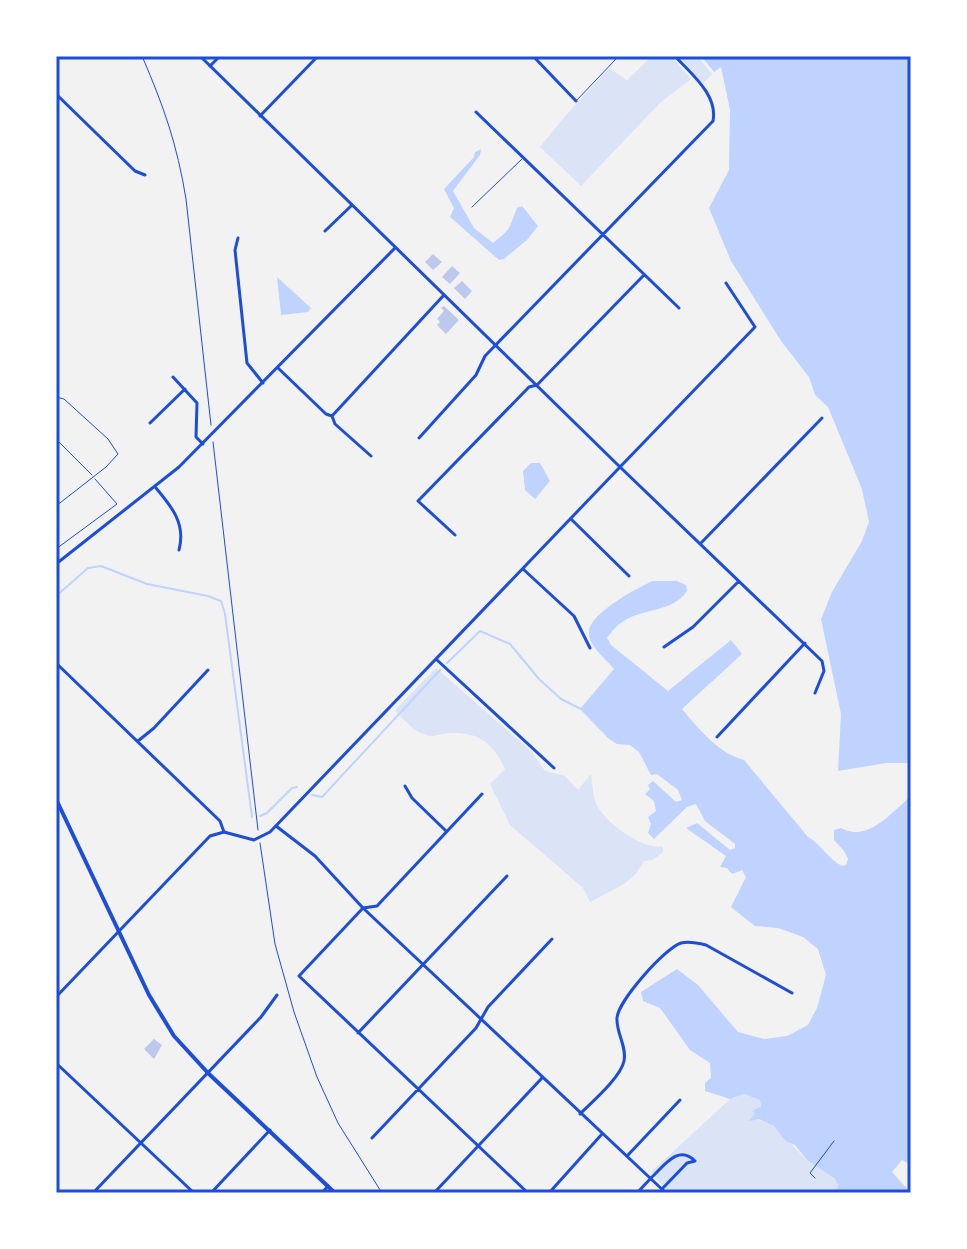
<svg xmlns="http://www.w3.org/2000/svg" width="967" height="1249" font-family="'Crimson Pro',serif">
	<rect width="100%" height="100%" fill="#f2f2f2"/>
	<path fill="#dbe4f7" d="M652 56H671L691 79 660 103 581 186 540 147 565 116 609 68 627 80Z
		M679 56 698 57 712 74 703 84Z
		M436 668 531 751 545 771 565 776 578 790 591 774C592 783 593 793 595 801 602 821 643 851 663 846V852L653 860 644 861 636 874 624 884 590 902 583 888 510 825 490 784 505 769C493 744 481 732 450 733 444 733 437 736 431 736 417 735 404 720 395 710Z
		M744 1094 760 1100 761 1106 753 1111 756 1114 750 1120C777 1117 789 1145 807 1160 818 1168 830 1171 838 1184L836 1193H669L651 1172 730 1099Z"/>
	<path fill="#bfd3fe" d="M701 56H911V763H886L838 771 841 714 821 619 832 592 862 541 869 522 862 489 828 407 815 395 809 377 781 341 731 261 709 208 729 170 730 110 721 67 714 72Z
		M481 149 480 155 453 191 474 228 493 243C512 228 509 228 517 208L522 206 538 226 527 240 504 259 499 260 450 217 454 208 444 189 474 157 475 152Z
		M277 277 311 308 308 312 281 315Z
		M531 463H540L550 481 535 499 525 490 523 471Z
		M653 581H677L686 585 687 591C673 613 640 608 621 623 616 626 611 633 607 638L611 645 668 691 731 640 742 654 682 709C699 729 718 753 744 760L808 837C821 844 828 859 842 866L846 865 848 859 844 851 834 840V830L841 828C868 843 892 812 911 796V1165L902 1160 892 1172 911 1193H836L838 1184 834 1178 807 1160 795 1145 786 1141 774 1126 759 1119 749 1121 755 1114 752 1111 761 1106 760 1100 744 1094 730 1099 705 1091V1083L711 1078 710 1063 690 1050 660 1008 643 1001 641 992 677 969 698 985 738 1032 764 1039 787 1036 808 1025 817 1008 826 975 818 949 803 937 778 928 755 926 731 907 746 877 742 870 732 874 727 868 720 867 726 856 686 828 697 823 730 850 735 848V844L705 821 696 804 687 807 654 839 648 833 651 824 648 817 656 811 654 801 645 794 650 789 648 785 653 781 676 802 682 800 678 790 657 774 651 775 639 752 630 745 617 744 608 738 580 709 614 669C607 660 588 646 589 632 589 614 638 587 653 581Z"/>
	<g fill="none" stroke-linecap="round" stroke-linejoin="round">
		<path stroke="#bfd3fe" stroke-width="2" d="M56 596 88 568 101 566 147 584 208 596 221 601 225 614 252 817
			M447 663 480 631 510 644 539 679 561 699 581 709
			M312 795 322 797 440 670
			M260 816 267 813 292 788 297 787"/>
	</g>
	<path fill="#bdc9ec" d="M433 254 442 262 433 270 425 262Z
		M452 266 460 273 450 284 442 277Z
		M462 281 472 291 465 299 454 288Z
		M444 306 459 320 446 334 437 325 440 322 437 319 444 311 441 308Z
		M154 1039 162 1045 154 1059 144 1049Z"/>
	<g fill="none" stroke-linecap="round" stroke-linejoin="round">
		<path stroke="#1d4ed8" stroke-width="1" d="M142 56C164 107 177 144 186 199L211 425
			M213 442 258 830
			M260 843 275 944 294 1012 317 1077 338 1123 382 1193
			M815 1178 810 1173 834 1141"/>
		<path stroke="#1d4ed8" stroke-width="1" d="M576 101 616 59
			M472 207 522 159
			M56 397 64 399 108 439 118 454 106 467 56 506
			M56 439 92 475
			M56 549 117 504 95 479"/>
		<path stroke="#1d4ed8" stroke-width="3" d="M533 56 576 101
			M210 66 220 56
			M56 94 135 171 145 175
			M476 112 679 308
			M260 116 318 56
			M325 231 351 206
			M238 238 235 250 247 363 263 383
			M726 283 755 327 620 467 822 661 824 671 815 693
			M278 368 326 414 332 416
			M173 377 197 403 196 437 203 444
			M332 416 444 295
			M332 416 335 424 371 456
			M150 423 185 389
			M419 438 476 375 485 356 713 121C718 95 692 75 675 56
			M156 488C172 507 186 524 179 550
			M571 519 629 576
			M455 535 418 501 529 387 537 385 644 275
			M702 542 822 418
			M523 569 574 616 590 648
			M664 647 693 627 739 581
			M437 660 554 768
			M56 663 220 821 224 832
			M717 737 805 643
			M138 741 154 728 208 670
			M405 786 412 798 445 830
			M482 794 377 906 363 908 299 976 528 1193
			M358 1033 507 876
			M56 1063 194 1193
			M580 1114C592 1102 621 1077 624 1061 627 1046 616 1033 617 1018 618 1001 665 948 681 943 689 941 698 943 706 945L792 993
			M372 1138 476 1028 488 1007 552 939
			M628 1155 680 1100
			M651 1178C664 1166 678 1144 695 1161
			M662 1189 687 1163 695 1161
			M93 1193 261 1017 277 995
			M211 1193 270 1130
			M322 1193 328 1186
			M434 1193 542 1078
			M549 1193 602 1134"/>
		<path stroke="#1d4ed8" stroke-width="3" d="M56 564 179 467 395 248
			M276 826 315 856 363 908 666 1193
			M56 997 210 836 224 832 254 840 270 832 620 467 200 56
			M637 1193 651 1178"/>
		<path stroke="#1d4ed8" stroke-width="4" d="M56 799 149 995 174 1036 208 1073 335 1193"/>
	</g>
	<rect width="967" height="1249" fill="none" stroke="#ffffff" stroke-width="116"/>
	<rect x="58" y="58" width="851" height="1133" fill="none" stroke="#1d4ed8" stroke-width="3"/>
</svg>
